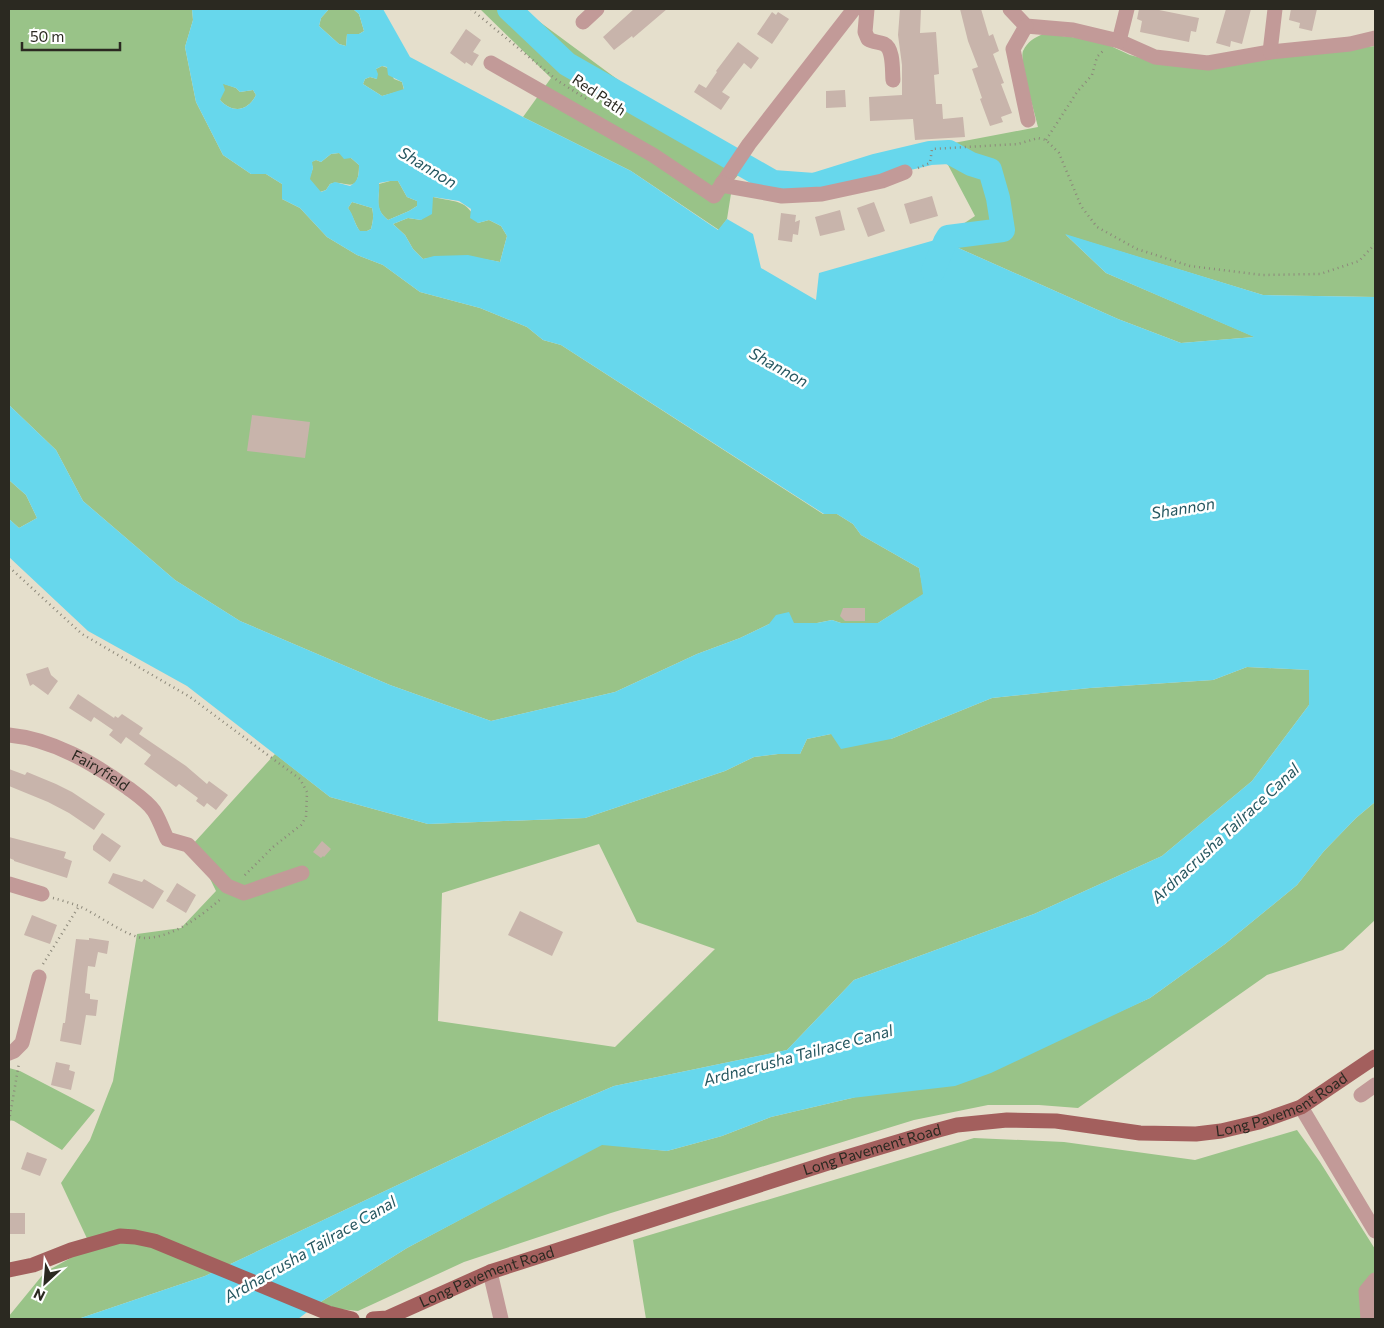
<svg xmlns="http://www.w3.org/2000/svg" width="1384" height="1328" font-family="Commissioner,sans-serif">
	<rect width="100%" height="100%" fill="#e5dfcc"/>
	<path fill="#99c388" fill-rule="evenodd" d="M9 9H192L193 20 185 47 196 102 223 155 251 174H266L282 184V199L300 208 327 237 357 255 383 265 420 292 480 308 527 327 543 340 561 345 823 514H837L853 524 861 535 919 568 924 594 878 623H841L832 620 817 623 769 624 740 638 697 654 615 692 491 721 390 685 240 621 175 580 83 501 56 450 9 405Z
		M329 9H353L359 14 364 31 359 34H347L346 46 339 44 319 26 321 18Z
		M480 9H523L533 17 663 113 751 160 733 181 727 219 719 230 631 171 523 117 551 78ZM643 154 713 188 733 181 715 203Z
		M1043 34 1090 39 1102 42 1130 55 1172 66 1268 59 1375 46V297L1263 295 1066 235 1106 273 1255 337 1181 343 1118 319 945 242 942 238 975 216 938 146 1038 127C1035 113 1019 62 1023 51 1028 41 1034 38 1043 34Z
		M382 66 388 68 394 79 402 82 404 90 382 96 363 84 365 79 370 77 377 79 376 69Z
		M222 83 236 88 240 92 253 90 256 95C248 111 233 114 220 100Z
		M339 153 351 158 359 165C359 198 344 178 330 184L326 190 320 192 309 179 313 168 311 162 316 160 321 162 331 154Z
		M390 181H398L407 197 417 201V206L409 211 388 220C373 208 380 199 379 184Z
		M433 197C458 203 465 198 478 223L489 220 501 226 507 236 500 262C474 257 450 253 423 259L413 249 405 235 393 224 408 218 421 220Z
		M352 202 372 208C374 216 373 221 371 229L367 231 360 232C355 224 353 216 348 208Z
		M9 480 26 495 37 518 19 528 9 519Z
		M1247 667 1310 670 1309 705 1252 781 1162 856 1034 914 854 980 787 1050 614 1086 548 1114 205 1276 78 1319H9V1316L45 1272 91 1247 61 1183 90 1140 113 1081 137 934 181 928 216 891 193 844 275 754 330 797 428 824 585 818 725 771 754 757 778 754H800L807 739 831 734 891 739 992 698 1090 688 1213 680ZM599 844 637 922 715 949 615 1047 438 1021 442 893Z
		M1375 802V920L1343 950 1267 975 1078 1108 1039 1105H988L914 1120 611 1213 464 1262 358 1311 339 1309 319 1303 407 1248 602 1144 667 1151 722 1136 771 1117 852 1098 1092 1024 1150 998 1225 944 1297 885 1324 851 1356 818Z
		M9 1068 20 1071 95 1110 62 1150 14 1121 9 1120Z
		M1297 1130 1320 1162 1375 1249V1319H646L633 1240 974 1138 1064 1142 1195 1160Z"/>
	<path fill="#67d7ec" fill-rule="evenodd" d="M192 9H329L321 18 319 26 339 44 346 46 347 34H359L364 31 359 14 353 9H383L410 57 523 117 631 171 718 230 727 219 753 234 761 268 816 300 819 273 942 238 945 242 1118 319 1181 343 1254 337 1106 273 1065 234 1263 295 1375 297V802L1356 818 1324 851 1297 885 1225 944 1150 998 991 1073 955 1086 852 1098 771 1117 722 1136 667 1151 602 1145 407 1248 319 1303 298 1319H78L205 1276 548 1114 614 1086 787 1050 854 980 1034 914 1162 856 1252 781 1309 705V670L1247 667 1213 680 1090 688 992 698 891 739 841 749 831 734 807 739 800 754H778L754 757 725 771 585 818 428 824 330 797 187 686 88 631 9 557V519L19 528 37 518 26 495 9 480V405L56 450 83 501 175 580 240 621 390 685 491 721 615 692 697 654 740 638 769 624 776 615 789 612 794 623H817L832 620 841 623H878L923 594 919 568 861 535 853 524 837 514H824L561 345 543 340 527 327 480 308 420 292 383 265 357 255 327 237 300 208 282 199V184L266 174H251L223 155 196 102 185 47 193 20ZM382 66 387 67 388 75 402 82 404 89 382 96 363 84 365 79 370 77 377 79 378 74 376 69ZM223 84 236 88 240 92 253 90 256 95C248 111 233 114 220 100L225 90ZM339 153 344 159 351 158 359 165C359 174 359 181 350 186L335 182 330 184 326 190 321 192 310 179 313 168 312 162 316 160 321 162 331 154ZM390 181H398L407 197 417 201V206L409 211 388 220C374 209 380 198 379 183ZM433 197 459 201 471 209 470 218 478 223 489 220 501 226 507 236 500 262 468 255 434 256 423 259 413 249 405 235 393 224 408 218 421 220 432 214ZM352 202 372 208C374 216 373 221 371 229L367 231H360C354 224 354 215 348 208Z"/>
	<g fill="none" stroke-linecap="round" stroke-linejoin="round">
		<path stroke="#67d7ec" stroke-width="24" d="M509 9 567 64 773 182 814 185 875 166 930 153 949 152 971 164 990 170 998 198 1003 230 948 237 945 242 933 271"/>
	</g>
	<path fill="#c8b4ab" d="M634 9H667L633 38 632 36 614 50 603 37Z
		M900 9H921L920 33 936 32 939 74 934 75 936 104H942L943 119 963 117 965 137 915 140 913 119 870 121 869 97 902 95V65L898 35Z
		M960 9H981L989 36 993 34 999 51 993 54 1004 83 1001 84 1012 113 1001 117 1003 122 990 126 980 99 982 98 972 69 978 67 968 41Z
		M1139 9H1154L1199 18 1196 32 1191 31 1189 42 1140 32 1142 21 1137 19Z
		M1226 9H1251L1242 44 1231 41 1230 47 1216 43Z
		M1291 9H1317L1312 31 1299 28 1300 23 1289 20Z
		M772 12 776 15 778 12 789 19 772 44 757 34Z
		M466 29 481 40 473 52 479 55 472 66 466 62 465 64 450 53Z
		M738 42 759 58 751 69 744 63 722 92 730 97 721 110 694 92 699 84 706 88 717 72 716 71Z
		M845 90 846 107 826 108V91Z
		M932 196 938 216 910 224 904 204Z
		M874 202 885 231 868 237 857 208Z
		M840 210 845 230 820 236 815 217Z
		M781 213 796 215 795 222 800 220 798 235 793 234 792 242 778 240Z
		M252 415 310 422 305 458 247 451Z
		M843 608H865V621H845L840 616Z
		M48 667 51 675 58 681 48 695 33 684 30 686 26 674Z
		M78 694 114 718 115 716 118 718 122 714 143 728 139 734 186 766 207 784 209 781 228 795 216 810 207 803 204 807 196 801 198 798 179 784 176 787 144 764 151 755 126 737 121 744 109 735 113 730 94 717 91 722 69 708Z
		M9 769 25 775 27 772 56 784 72 792 105 814 94 830 69 813 48 802 9 786Z
		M102 833 121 846 110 862 93 850V846Z
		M9 837 66 852 64 858 72 861 67 878 14 861V860L9 858Z
		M322 841 331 849 324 857 323 856 321 858 313 852Z
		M113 873 142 882 144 879 164 891 153 909 108 883Z
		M177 883 196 895 186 913 166 901Z
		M520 911 563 932 552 956 508 935Z
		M32 915 57 925 50 944 24 935Z
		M89 938 109 941 107 954 98 952 95 967 88 966 85 993 90 994V999L98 1000 96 1016 86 1015 81 1045 60 1041 63 1023H65L76 939 89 940Z
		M56 1062 70 1065 69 1070 75 1072 71 1090 51 1085Z
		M27 1152 47 1159 40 1176 21 1169Z
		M9 1213H25V1234H9Z"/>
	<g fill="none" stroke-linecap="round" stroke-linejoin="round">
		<path stroke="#8c887a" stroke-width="2.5" stroke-dasharray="1 4" stroke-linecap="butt" d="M471 9 558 81 588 100
			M1046 140 1077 92 1092 75 1097 57 1103 51
			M918 168 930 163 932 149 1018 144 1038 138 1046 140 1059 153 1081 206 1097 227 1137 249 1190 266 1262 275 1320 274 1359 261 1375 244
			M9 567 82 634 190 697 300 779 307 792 306 817 301 825 273 847 242 878
			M53 898C61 900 70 903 79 906 95 913 129 938 144 938 173 938 201 916 222 898
			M43 964 79 906
			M9 1121 19 1063"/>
		<g stroke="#c29a98" stroke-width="15">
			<path d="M867 9 865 32 868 39C873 42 879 42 884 44 894 49 892 70 893 80"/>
			<path d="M1010 9 1026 26 1073 30 1119 41 1155 57 1208 63 1270 52 1350 44 1375 38"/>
			<path d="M583 22 597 9"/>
			<path d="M1026 26 1013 49 1028 120"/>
			<path d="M1119 41 1127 9"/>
			<path d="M1270 52 1275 9"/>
			<path d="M491 63 653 155 714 196 749 144 854 9"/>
			<path d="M722 183 727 186 782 196 822 194 882 181 905 172"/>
			<path id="s1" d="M9 735C52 739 93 763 128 788 136 794 148 802 154 811 159 819 163 830 167 839L188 845 227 886 244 893 302 873"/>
			<path d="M9 884 42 894"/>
			<path d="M9 1053 14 1051 22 1043 39 977"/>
			<path d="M1361 1095 1375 1085"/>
			<path d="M1301 1107 1375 1231"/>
			<path d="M490 1272 501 1319"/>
			<path d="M1368 1319 1366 1291 1375 1280"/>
		</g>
		<g stroke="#a35f5d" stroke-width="15">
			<path d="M9 1270 33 1265 71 1250 120 1236 135 1237 154 1241 328 1313 352 1319"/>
			<path id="s2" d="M373 1319 387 1318 490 1272 834 1161 931 1132 957 1125 1007 1120 1056 1121 1140 1133 1196 1134 1221 1131 1259 1122 1301 1107 1375 1057"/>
		</g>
	</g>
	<g text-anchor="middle" stroke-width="5" stroke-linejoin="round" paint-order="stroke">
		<g font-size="15" fill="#2b2921" stroke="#fff">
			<text transform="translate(599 95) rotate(34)" y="5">Red Path</text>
			<text dy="5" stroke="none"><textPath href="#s1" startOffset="99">Fairyfield</textPath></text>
			<text dy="5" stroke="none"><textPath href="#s2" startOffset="948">Long Pavement Road</textPath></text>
			<text dy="5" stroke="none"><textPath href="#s2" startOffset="528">Long Pavement Road</textPath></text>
			<text dy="5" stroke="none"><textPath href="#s2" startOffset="122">Long Pavement Road</textPath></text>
		</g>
		<g font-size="16" font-style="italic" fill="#265760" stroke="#fff">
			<text transform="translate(428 167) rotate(31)" y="6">Shannon</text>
			<text transform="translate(779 367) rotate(29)" y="6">Shannon</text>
			<text transform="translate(1183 508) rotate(-9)" y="6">Shannon</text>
			<text transform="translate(1225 833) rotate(-43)" y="6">Ardnacrusha Tailrace Canal</text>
			<text transform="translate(798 1055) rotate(-15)" y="6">Ardnacrusha Tailrace Canal</text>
			<text transform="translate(310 1249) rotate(-30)" y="6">Ardnacrusha Tailrace Canal</text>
		</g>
	</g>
	<rect width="1384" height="1328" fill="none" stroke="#2b2921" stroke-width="20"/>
	<g transform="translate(45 1283) rotate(206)" stroke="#ffffff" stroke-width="4" paint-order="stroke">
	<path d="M0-4L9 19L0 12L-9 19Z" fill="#2b2921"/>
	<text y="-8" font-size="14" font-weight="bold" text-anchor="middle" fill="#2b2921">N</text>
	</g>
	<path d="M22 42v8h98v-8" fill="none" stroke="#2b2921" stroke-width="2.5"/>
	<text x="30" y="42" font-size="15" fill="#2b2921" stroke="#ffffff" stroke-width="4" paint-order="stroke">50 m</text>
</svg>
